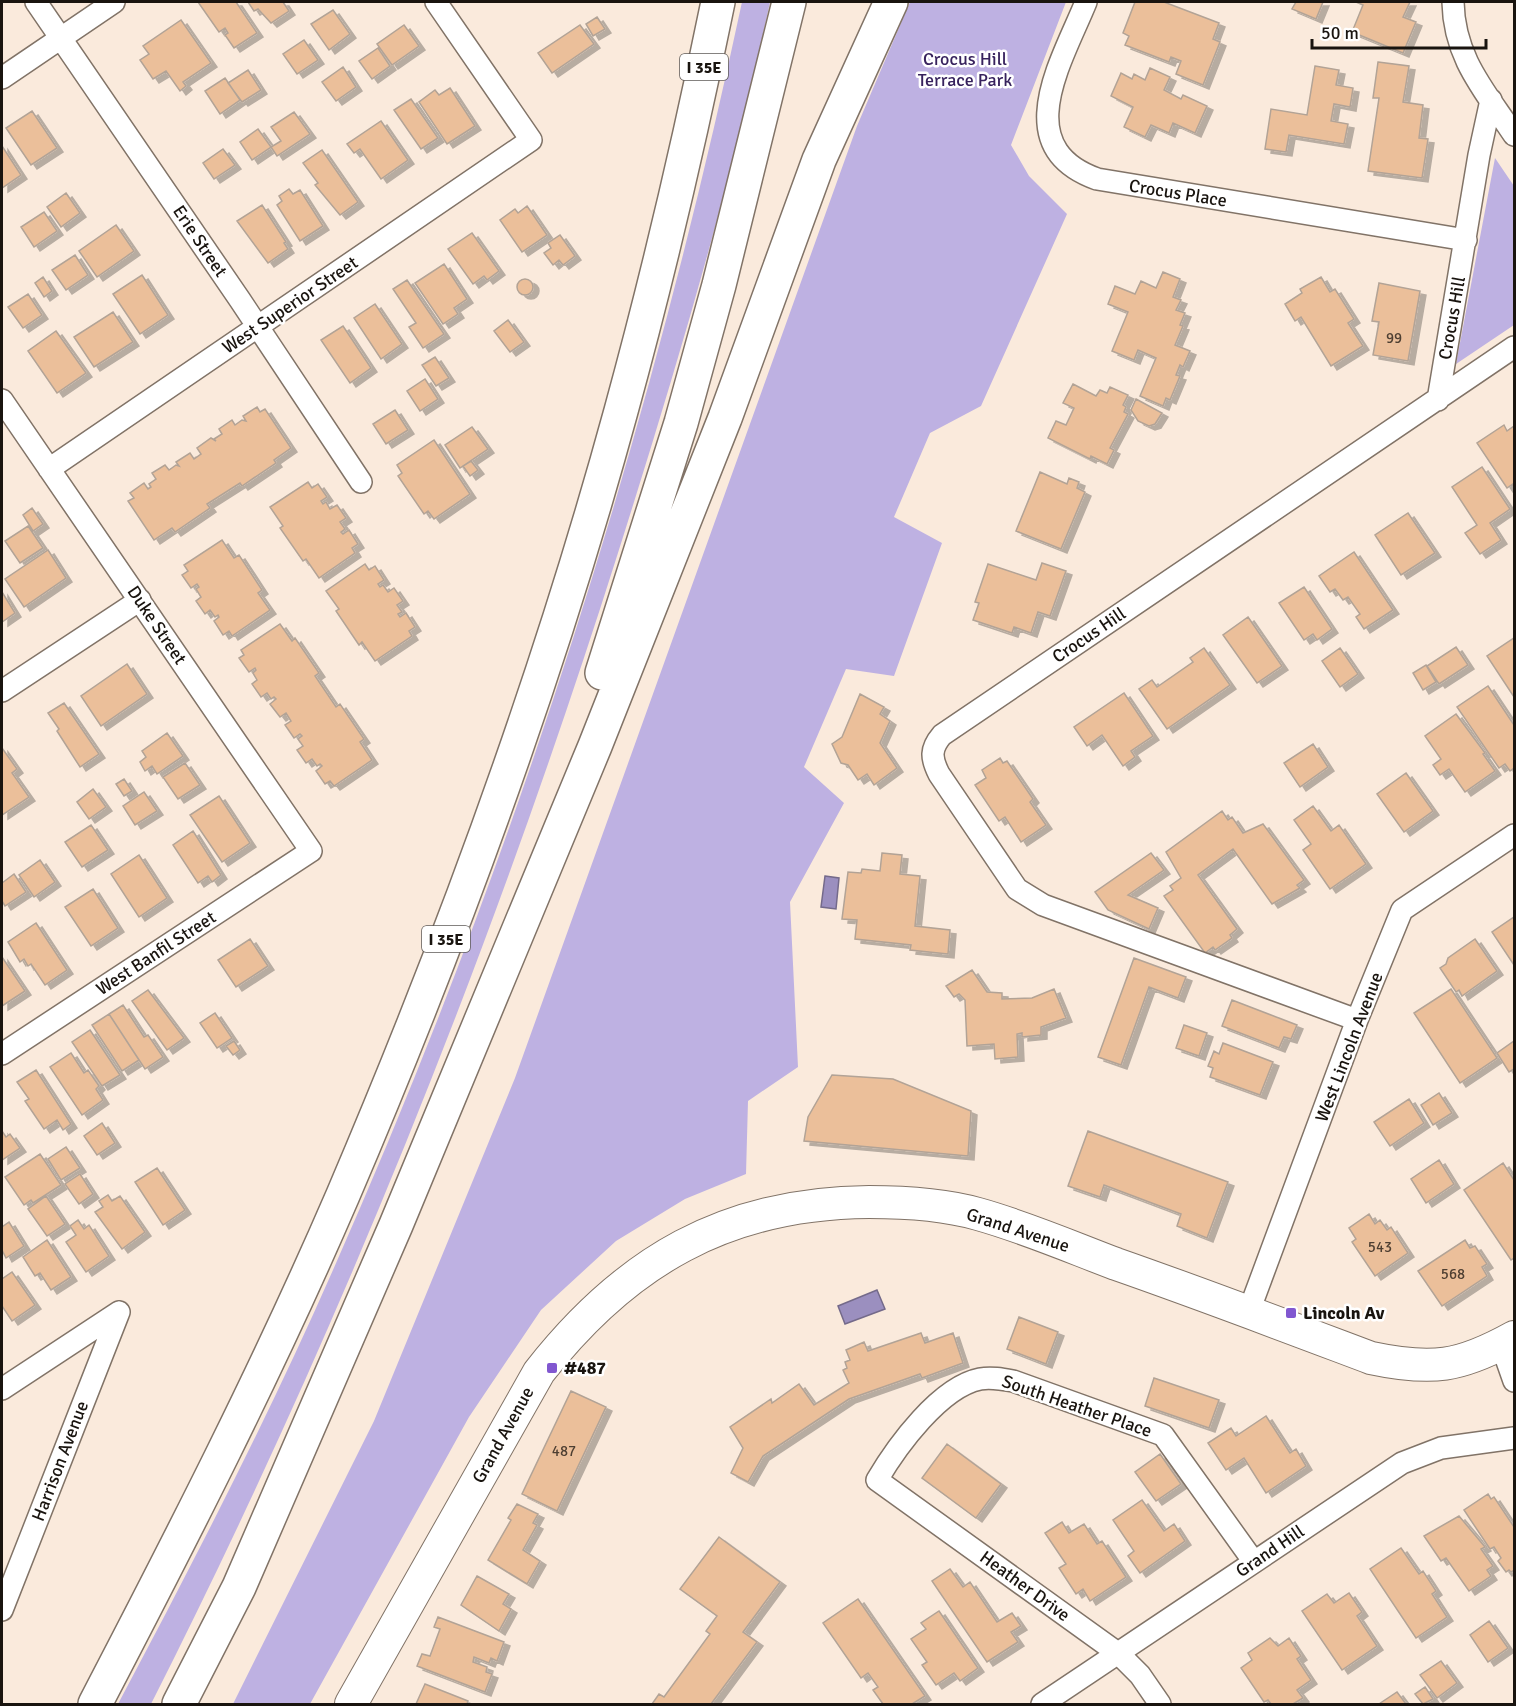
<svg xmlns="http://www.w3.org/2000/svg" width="1516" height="1706" font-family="Signika,sans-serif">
	<defs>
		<filter id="shadow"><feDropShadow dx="6" dy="4" stdDeviation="0" flood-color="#0004"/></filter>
	</defs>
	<rect width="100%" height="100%" fill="#faeadc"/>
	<path fill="#beb1e2" d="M742 2H770C730 189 675 373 617 556 492 950 338 1335 151 1704H118C194 1561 268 1418 333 1270 514 862 649 438 742 2Z
		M910 2H1066L1011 145 1029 176 1067 214 981 406 930 433 894 517 942 543 894 676 846 669 804 767 844 803 790 902 798 1067 748 1101 746 1174 685 1199 616 1241 541 1310 469 1417 310 1704H233L374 1421 515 1078 857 126Z
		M1495 158 1514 186V325L1456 364Z"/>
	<path fill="#9b8fbf" stroke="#746a8a" stroke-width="1.5" d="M825 876 839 878 836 909 821 907Z
		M877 1290 885 1309 845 1324 838 1306Z"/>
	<path fill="#ebbf9a" stroke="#b2a396" stroke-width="1.5" filter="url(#shadow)" d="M198 2H236L257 33 234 48 225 35 228 33 225 28 219 32Z
		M248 2H283L289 11 271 23 258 9 254 11Z
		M1135 2H1164L1219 23 1213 39 1220 42 1203 85 1176 74 1181 61 1171 57 1169 62 1125 45 1129 36 1123 33Z
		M1296 2H1323L1316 19 1292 9Z
		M1356 2H1410L1403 17 1416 22 1403 53 1352 32 1363 5Z
		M333 10 350 34 329 50 311 24Z
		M597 17 605 29 593 36 586 24Z
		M181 20 211 63 183 82 186 86 180 91 166 71 153 79 140 60 149 54 143 46Z
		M404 25 419 46 392 65 377 44Z
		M580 25 594 44 552 73 538 53Z
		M304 40 318 60 297 74 283 54Z
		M378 48 390 66 372 79 359 61Z
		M1378 62 1409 66 1403 102 1423 105 1419 138 1428 139 1422 178 1368 171 1379 98H1373Z
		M1315 66 1339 70 1336 85 1353 88 1350 107 1334 104 1331 121 1348 124 1344 144 1289 135 1286 152 1265 149 1271 109 1307 115Z
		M343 67 356 87 336 101 322 82Z
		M1150 68 1170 77 1164 90 1181 99 1183 95 1207 106 1195 133 1173 123 1169 133 1151 125 1145 137 1124 127 1133 107 1111 96 1121 73 1132 79 1134 74 1145 80Z
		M248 70 261 90 242 102 228 83Z
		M225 78 240 100 220 114 205 91Z
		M450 88 475 126 447 144 419 102 435 90 439 95Z
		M411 99 438 138 421 149 394 110Z
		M32 111 57 148 31 165 6 128Z
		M294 112 310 134 277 156 271 147 281 141 271 127Z
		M381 121 408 160 381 179 360 149 354 153 347 144Z
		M258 129 271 147 252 160 240 142Z
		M2 146 21 175 2 188Z
		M223 149 235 165 214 179 203 163Z
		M322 150 358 202 340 215 315 185 318 183 303 163Z
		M289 189 293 194 300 190 323 226 300 241 277 205 282 201 279 196Z
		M66 193 80 213 61 227 47 207Z
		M262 205 286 242 284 243 288 249 268 263 237 221Z
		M527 206 547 235 522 252 500 220 515 209 518 213Z
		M44 212 57 231 34 247 21 227Z
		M116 225 134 251 97 277 79 251Z
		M472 233 499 271 487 280 484 276 473 284 448 249Z
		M560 235 575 256 563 265 559 260 553 265 544 253 551 248 548 243Z
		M75 255 88 275 66 290 52 270Z
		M444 264 467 299 454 308 458 314 443 324 415 283Z
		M1163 272 1180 279 1173 297 1181 300 1176 310 1185 313 1180 325 1183 326 1175 345 1190 351 1183 367 1180 365 1176 375 1180 376 1170 400 1166 398 1163 406 1140 396 1156 358 1138 350 1134 360 1112 351 1128 312 1108 304 1115 286 1135 294 1141 281 1156 288Z
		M142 275 168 315 140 334 113 294Z
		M43 277 52 291 44 297 35 283Z
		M1321 277 1330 292 1335 289 1354 319 1348 323 1363 346 1331 366 1301 317 1295 321 1285 304 1302 293 1300 289Z
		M517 287a8 8 0 1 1 16 0a8 8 0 1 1-16 0Z
		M407 280 444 334 423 348 409 327 416 323 393 289Z
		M1379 283 1420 291 1408 361 1373 355 1379 322 1372 321Z
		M28 294 42 315 23 328 8 307Z
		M375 304 402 344 381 359 354 318Z
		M113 312 133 342 94 367 74 337Z
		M508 320 524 342 510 352 494 331Z
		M343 326 371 368 350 383 321 340Z
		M56 331 86 373 57 393 28 351Z
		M435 357 449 378 436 386 422 365Z
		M425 379 438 399 420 411 407 391Z
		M1073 384 1096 396 1100 390 1107 393 1110 387 1128 395 1123 405 1126 407 1124 412 1128 414 1110 448 1114 450 1107 464 1091 456 1090 459 1048 438 1056 421 1066 425 1074 408 1063 403Z
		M1136 399 1162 413 1155 424 1149 426 1138 421 1131 410Z
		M257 407 260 412 265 409 291 448 274 460 276 463 242 486 240 483 207 504 210 508 175 532 172 528 154 540 128 501 134 498 130 493 144 483 148 489 151 487 149 484 156 479 152 473 165 465 169 470 176 465 179 466 176 462 190 453 194 459 201 454 197 448 211 438 216 441 214 439 222 434 219 429 232 420 235 425 242 420 246 421 243 416Z
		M395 410 408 430 386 444 373 424Z
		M1504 425 1507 431 1514 426V487L1513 484 1507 488 1477 443Z
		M472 427 488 449 460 468 445 445Z
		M434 440 470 494 434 519 428 511 424 514 398 476 402 473 397 465Z
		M471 461 478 470 470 476 463 466Z
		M1482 467 1510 509 1490 523 1501 540 1480 554 1465 533 1477 525 1452 487Z
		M1040 472 1067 484 1069 478 1079 482 1077 488 1085 492 1061 549 1016 531Z
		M308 482 312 488 318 484 327 497 321 501 323 504 326 502 330 509 337 505 346 518 340 522 345 529 341 532 343 534 349 530 358 544 352 548 355 553 319 578 306 559 303 561 280 528 283 526 270 507Z
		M32 508 43 524 33 531 23 515Z
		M1408 513 1435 553 1401 575 1375 535Z
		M28 526 43 548 20 563 5 541Z
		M222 540 234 558 239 555 262 590 258 593 270 610 232 636 229 631 223 635 214 621 219 617 218 615 215 617 210 610 205 614 196 601 201 597 196 589 199 587 197 584 191 588 182 575 188 571 184 565Z
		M48 550 66 578 24 607 5 579Z
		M1354 552 1393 610 1364 629 1356 617 1360 614 1348 597 1343 600 1335 589 1330 592 1319 576Z
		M1042 563 1066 571 1050 616 1038 612 1031 633 1014 627 1012 633 973 620 979 603 975 602 988 564 1036 580Z
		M365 564 369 570 375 566 384 580 378 584 380 587 383 585 388 592 394 588 403 601 397 605 402 612 398 614 400 617 406 613 415 627 409 631 412 636 375 661 362 642 359 645 336 611 339 609 326 591Z
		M1304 587 1332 629 1317 640 1313 634 1304 640 1279 603Z
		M2 592 15 613 2 622Z
		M1248 617 1282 666 1257 683 1223 635Z
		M280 624 292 641 295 638 319 673 315 676 336 707 340 704 364 739 360 742 372 760 334 786 330 781 325 784 316 771 322 766 320 764 317 766 312 759 306 763 297 750 303 746 298 739 302 736 300 734 294 738 285 725 291 721 286 713 280 717 270 704 276 699 274 697 271 699 267 693 261 697 252 684 257 680 253 673 256 670 255 668 249 672 239 658 244 655 241 650Z
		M1514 638V697L1487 656Z
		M1456 647 1468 665 1439 684 1427 666Z
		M1204 648 1230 685 1167 729 1139 689 1152 680 1157 687 1193 662 1190 658Z
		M1340 648 1358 674 1340 687 1322 661Z
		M127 664 147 694 101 726 81 696Z
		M1426 665 1436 682 1423 690 1413 673Z
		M1488 686 1514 725V768L1510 771 1505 764 1499 768 1457 707Z
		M1124 693 1153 736 1131 751 1135 757 1123 766 1102 735 1087 746 1074 727Z
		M860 694 884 707 880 714 890 721 880 743 897 768 874 785 867 774 858 780 848 765 841 763 832 744 842 737Z
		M64 703 99 754 80 767 57 731 59 729 48 713Z
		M1456 714 1485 753 1483 754 1495 771 1465 792 1449 769 1440 775 1433 765 1441 759 1425 736Z
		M167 733 183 756 157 774 152 766 145 771 140 762 146 757 142 751Z
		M1313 744 1328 767 1300 787 1284 763Z
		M2 748 17 769 12 773 29 797 2 815Z
		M1000 758 1003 763 1007 761 1033 799 1030 802 1046 825 1021 842 1005 817 999 821 975 785 986 778 982 770Z
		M185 763 200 785 178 799 163 777Z
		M1406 773 1433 811 1404 832 1377 794Z
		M124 779 132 791 124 796 116 784Z
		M93 789 106 807 89 819 77 802Z
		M144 792 157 811 135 825 123 806Z
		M219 796 250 843 222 862 190 815Z
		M1313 806 1331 831 1339 825 1366 864 1330 889 1303 850 1311 844 1294 820Z
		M1222 811 1228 820 1232 817 1243 833 1263 824 1304 880 1297 885 1300 888 1272 904 1233 849 1198 875 1237 929 1230 935 1232 938 1215 950 1213 947 1205 953 1164 896 1173 890 1170 886 1181 878 1166 852Z
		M91 825 108 850 82 867 65 842Z
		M193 831 221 875 212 882 208 876 198 883 173 845Z
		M882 853 902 855 900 874 920 876 915 926 950 930 948 954 910 950 911 945 855 939 857 920 842 919 848 872 861 873 862 869 880 871Z
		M1151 853 1164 870 1128 895 1158 908 1149 929 1108 910 1095 892Z
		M139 855 167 898 139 917 111 874Z
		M40 860 55 882 34 897 19 875Z
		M14 874 26 892 5 906 2 901V883Z
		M93 889 118 928 91 946 65 907Z
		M1514 917V965L1492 932Z
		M36 923 67 970 45 985 31 964 28 966 24 959 20 962 8 942Z
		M250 939 268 966 236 987 218 960Z
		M1475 939 1497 971 1462 996 1459 990 1456 992 1440 968 1446 964 1448 958Z
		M2 957 25 991 2 1006Z
		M1134 958 1186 977 1178 998 1149 987 1121 1065 1098 1057Z
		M972 970 987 992 1002 993V999L1032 998 1054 989 1066 1018 1041 1027V1035L1022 1037V1033L1017 1034 1018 1057 995 1059 994 1044 967 1046 965 1000 959 994 954 997 946 986Z
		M1451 989 1497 1058 1460 1083 1414 1013Z
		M148 990 184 1038 167 1050 132 1001Z
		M1232 1000 1297 1025 1291 1039 1284 1037 1279 1048 1222 1026Z
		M123 1005 144 1037 148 1035 163 1057 145 1069 109 1014Z
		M215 1013 232 1038 217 1048 200 1023Z
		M109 1014 139 1060 122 1071 92 1025Z
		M1184 1025 1207 1033 1199 1056 1176 1048Z
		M90 1030 120 1075 102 1086 72 1042Z
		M234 1041 240 1050 233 1055 226 1046Z
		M1514 1041V1069L1509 1072 1497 1053Z
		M1223 1043 1273 1062 1260 1095 1210 1077 1213 1068 1208 1066 1214 1051 1219 1054Z
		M71 1053 84 1073 88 1070 99 1086 96 1089 103 1100 82 1115 50 1067Z
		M36 1070 71 1124 63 1130 57 1120 44 1129 25 1101 29 1099 17 1082Z
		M832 1075 893 1079 971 1111 968 1156 804 1141 808 1117Z
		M1439 1093 1452 1113 1433 1125 1421 1105Z
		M1409 1099 1424 1123 1390 1146 1374 1122Z
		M102 1123 115 1143 97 1155 84 1136Z
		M2 1131 6 1137 10 1134 20 1148 2 1160Z
		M1088 1131 1228 1182 1207 1238 1177 1226 1181 1214 1104 1185 1100 1197 1068 1186Z
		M66 1147 80 1168 61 1180 48 1159Z
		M40 1154 61 1185 33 1203 31 1200 24 1205 5 1177Z
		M1439 1160 1454 1184 1426 1203 1411 1179Z
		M1503 1163 1514 1180V1258L1511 1260 1464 1190Z
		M157 1168 185 1210 163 1225 135 1182Z
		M80 1174 93 1194 79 1204 65 1184Z
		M108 1195 112 1201 120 1196 145 1232 122 1249 95 1212 103 1207 99 1201Z
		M46 1196 65 1224 47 1236 28 1209Z
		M1369 1214 1375 1224 1380 1220 1387 1230 1391 1227 1408 1253 1375 1276 1352 1242 1356 1239 1349 1228Z
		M78 1220 84 1229 89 1225 109 1256 86 1272 66 1242 76 1235 70 1226Z
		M9 1222 24 1246 6 1258 2 1250V1227Z
		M47 1240 71 1277 51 1290 40 1273 35 1276 23 1257Z
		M1465 1240 1470 1248 1475 1246 1487 1264 1482 1267 1487 1276 1442 1306 1418 1271Z
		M12 1272 35 1305 12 1321 2 1306V1279Z
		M1019 1317 1058 1332 1046 1364 1007 1349Z
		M921 1333 925 1343 953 1333 963 1363 922 1378 920 1374 849 1399 763 1456 748 1482 731 1473 743 1448 730 1427 771 1399 772 1403 799 1384 814 1405 849 1383 843 1370 847 1368 845 1362 850 1360 846 1350 864 1342 868 1351Z
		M1154 1378 1219 1400 1209 1428 1145 1406Z
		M571 1391 606 1407 557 1511 522 1494Z
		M1266 1416 1290 1453 1296 1449 1306 1466 1266 1493 1244 1458 1226 1470 1208 1443 1231 1428 1236 1436Z
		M947 1444 1001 1484 976 1518 922 1478Z
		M1160 1454 1181 1484 1156 1501 1135 1472Z
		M1488 1494 1491 1499 1494 1497 1514 1527V1570L1511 1572 1509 1570 1506 1572 1498 1561 1501 1558 1494 1547 1490 1549 1464 1510Z
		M1142 1500 1164 1531 1174 1524 1185 1541 1140 1573 1128 1556 1134 1551 1113 1520Z
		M517 1504 538 1514 533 1523 537 1525 523 1550 540 1561 527 1584 488 1560 511 1520 508 1518Z
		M1459 1516 1485 1547 1481 1549 1493 1566 1487 1570 1491 1576 1469 1591 1446 1558 1441 1561 1424 1536Z
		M1062 1522 1069 1533 1084 1524 1097 1544 1102 1541 1126 1577 1090 1601 1083 1589 1076 1594 1059 1568 1066 1564 1045 1533Z
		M719 1537 780 1582 743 1632 757 1642 711 1704H652L659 1694 664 1697 710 1634 706 1631 717 1616 680 1589Z
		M1401 1548 1419 1574 1423 1571 1436 1591 1432 1594 1447 1617 1416 1638 1370 1569Z
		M950 1569 963 1587 970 1582 997 1622 1012 1613 1021 1626 1011 1632 1018 1642 987 1662 932 1581Z
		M477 1576 509 1594 503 1604 511 1609 499 1631 461 1605Z
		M1349 1593 1362 1612 1357 1616 1377 1646 1342 1670 1302 1611 1327 1594 1334 1603Z
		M858 1599 925 1696 912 1704H883L873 1690 878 1687 868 1673 861 1678 823 1623Z
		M939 1611 978 1668 960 1681 954 1673 936 1685 922 1665 927 1662 911 1639 926 1629 921 1623Z
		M438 1617 504 1642 497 1661 491 1658 489 1663 474 1657 473 1662 487 1667 486 1672 492 1674 485 1692 417 1666 422 1654 430 1656 440 1629 434 1627Z
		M1489 1621 1508 1648 1488 1662 1470 1635Z
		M1270 1638 1278 1646 1289 1638 1301 1656 1297 1659 1311 1680 1297 1690 1303 1698 1293 1704H1271L1268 1700 1264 1702 1241 1668 1252 1660 1248 1653Z
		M1441 1661 1457 1683 1437 1698 1420 1675Z
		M425 1684 468 1701 467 1704H416Z
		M1425 1687 1433 1699 1423 1704 1415 1694Z
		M1397 1692 1406 1704H1379Z"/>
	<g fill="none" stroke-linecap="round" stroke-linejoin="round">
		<defs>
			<path id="street" d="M36 2 240 300 361 482
				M1086 2C1062 61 1008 147 1097 179L1466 240
				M1453 2C1454 58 1485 91 1514 135
				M2 78 114 2
				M2 400 311 851 2 1054
				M1438 400 1479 155 1491 100
				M49 469 531 140 436 2
				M2 691 140 600
				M1357 1020 1043 905 1017 889 939 774C931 758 930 749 942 735L1514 347
				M1249 1311 1357 1020 1402 910 1514 835
				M1501 1344 1514 1381
				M2 1389 119 1312
				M2 1610 119 1312
				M1042 1704 1402 1463 1441 1448 1514 1438
				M1160 1704 1140 1675 1119 1654 877 1480C897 1446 940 1387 980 1379 991 1377 1002 1379 1013 1381L1163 1435 1254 1562"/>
			<path id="secondary" d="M351 1704 539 1372C626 1261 726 1203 869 1202 905 1202 943 1204 978 1214 1025 1227 1071 1247 1116 1264 1202 1294 1286 1326 1371 1358 1432 1371 1460 1367 1514 1337"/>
			<path id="highway" d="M602 673 681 423 719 285 789 2
				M95 1704C182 1537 268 1369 343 1195 452 940 548 678 621 411 658 276 690 139 718 2
				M179 1704 239 1587 396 1225 595 746 725 418 819 160 891 2"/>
		</defs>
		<use href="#street" stroke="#817367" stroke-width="24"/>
		<use href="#secondary" stroke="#817367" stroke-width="34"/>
		<use href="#highway" stroke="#817367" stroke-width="36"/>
		<use href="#street" stroke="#fff" stroke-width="21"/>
		<use href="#secondary" stroke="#fff" stroke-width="32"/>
		<use href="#highway" stroke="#fff" stroke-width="33"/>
	</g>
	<g fill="#8157d0" stroke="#fff" stroke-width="2">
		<rect x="1285" y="1307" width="12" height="12" rx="3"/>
		<rect x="546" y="1362" width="12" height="12" rx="3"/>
	</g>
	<g text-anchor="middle" stroke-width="5" stroke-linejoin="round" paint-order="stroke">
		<g font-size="15" fill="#4e3f32">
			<text x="1394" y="343">99</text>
			<text x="1380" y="1252">543</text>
			<text x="1453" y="1279">568</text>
			<text x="564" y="1456">487</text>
		</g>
		<g fill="#fff" stroke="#5e5a57" stroke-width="1.5">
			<rect x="680" y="54" width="48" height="26" rx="4.5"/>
			<rect x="422" y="926" width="48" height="26" rx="4.5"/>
		</g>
		<g font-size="16" font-weight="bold" fill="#19140f">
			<text x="704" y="73">I 35E</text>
			<text x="446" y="945">I 35E</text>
		</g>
		<g font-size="18" fill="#37225d" stroke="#fff">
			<text x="965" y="65">Crocus Hill<tspan x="965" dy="21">Terrace Park</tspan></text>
		</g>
		<g font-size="18" fill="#19140f" stroke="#fff">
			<text transform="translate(1178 193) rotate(9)" y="6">Crocus Place</text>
			<text transform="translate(200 241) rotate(56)" y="6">Erie Street</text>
			<text transform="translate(290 305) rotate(-34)" y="6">West Superior Street</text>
			<text transform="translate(1452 318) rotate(-80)" y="6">Crocus Hill</text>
			<text transform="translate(157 625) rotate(56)" y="6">Duke Street</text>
			<text transform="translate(1089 635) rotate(-34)" y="6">Crocus Hill</text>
			<text transform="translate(156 953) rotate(-33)" y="6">West Banfil Street</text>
			<text transform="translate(1349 1047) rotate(-69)" y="6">West Lincoln Avenue</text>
			<text transform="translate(1018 1230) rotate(18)" y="6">Grand Avenue</text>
			<text transform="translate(1077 1406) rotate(19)" y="6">South Heather Place</text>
			<text transform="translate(503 1435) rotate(-61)" y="6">Grand Avenue</text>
			<text transform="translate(60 1461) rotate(-69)" y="6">Harrison Avenue</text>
			<text transform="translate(1270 1551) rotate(-34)" y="6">Grand Hill</text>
			<text transform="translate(1025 1586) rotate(36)" y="6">Heather Drive</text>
		</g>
		<g font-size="18" font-weight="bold" fill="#19140f" stroke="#fff" text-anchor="start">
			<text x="1303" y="1319">Lincoln Av</text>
			<text x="564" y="1374">#487</text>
		</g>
	</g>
	<rect width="1516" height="1706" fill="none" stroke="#19140f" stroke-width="6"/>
	<path d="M1312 39v9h174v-9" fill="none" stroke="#19140f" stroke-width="3"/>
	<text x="1321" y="39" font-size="18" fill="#19140f" stroke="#ffffff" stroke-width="4.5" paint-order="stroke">50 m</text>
</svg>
